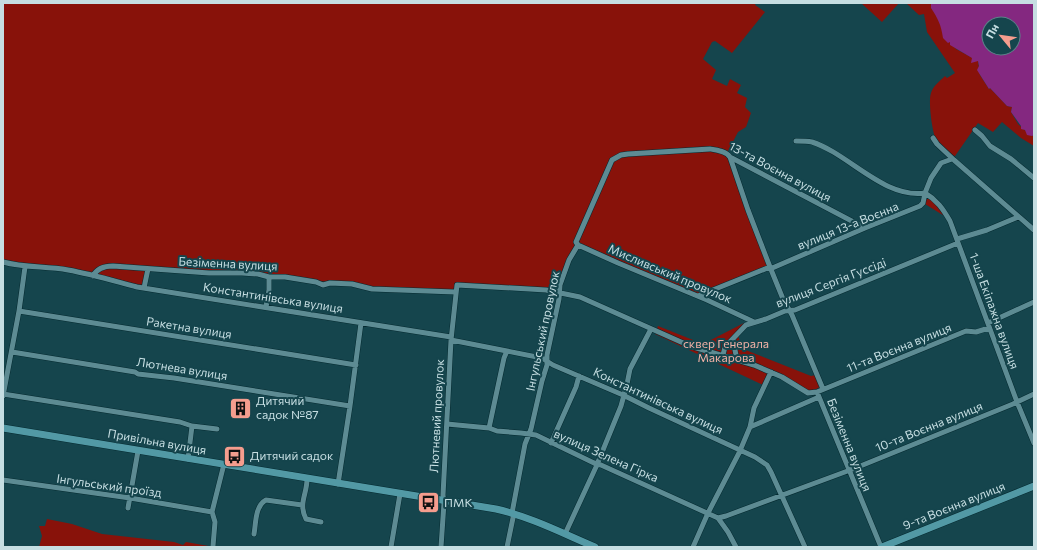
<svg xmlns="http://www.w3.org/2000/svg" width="1037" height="550" font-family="Commissioner,sans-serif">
	<rect width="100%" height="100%" fill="#15454d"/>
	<path fill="#88120a" d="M3 3H756L755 5 765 12 732 53 715 41 712 42 703 59 716 70 712 79 727 86 730 79 741 85 737 93 747 98 745 107 751 113 746 127 738 132 727 153 767 266 702 294H695L575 244 569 257 558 289 555 290 455 284 454 288 451 291 372 288 352 283 313 281 231 272 113 265 92 274 24 266 3 260Z
		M861 3H899L882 22Z
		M906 3H931V8L936 14 943 30 942 32 956 49 978 61 980 75 989 89 990 88 1007 106 1012 107 1011 112 1018 124 1030 135 1032 136 1034 135V146L1021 138 1002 122 993 132 978 123 955 156C949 155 939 145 936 140 932 131 928 101 931 93 933 86 940 81 945 76L947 78 955 73 927 32 924 14 919 15Z
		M928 197 933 200 946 217 925 204 926 198Z
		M106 267 146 271 143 285 140 286 97 276 96 272Z
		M744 323 746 327 738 336 743 349 811 376 816 375 820 386C817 390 813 391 807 390L770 370 763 385 655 334 658 326 703 344Z
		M47 519 72 524 102 534 174 542 183 545 186 542 214 547H39L42 536 39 526H45Z"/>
	<path fill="#842880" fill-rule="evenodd" d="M931 3H1034V135L1032 136 1027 135 1025 130 1021 129V126L1011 112 1012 107 1007 106 990 88 989 89 977 70 979 66 978 61 971 63 972 58 950 45V42L948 43 943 38C941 24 938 19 931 8ZM989 24H1013V48H989Z"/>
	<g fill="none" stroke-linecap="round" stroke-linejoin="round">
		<defs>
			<path id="street" d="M975 130 982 136 990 146 1011 159 1034 178
				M933 138 937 144 954 160 1034 230
				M796 141C801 141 807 141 812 142 849 154 884 199 925 193
				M730 157 748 210 770 267 783 299 792 315 823 389
				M925 193C937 200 943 209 950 221L1017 402 1034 443
				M957 239 987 230 1018 217
				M578 245 618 263 707 300 754 322
				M3 262C25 268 45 266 68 270 91 274 114 281 137 287L451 337
				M770 269 865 228 920 206 923 203 925 193 931 178 941 163 952 159
				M93 276C97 268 104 266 113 266L209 273H242L258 274 269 277H285L316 282 323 285 330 283 352 284 372 289 455 292
				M144 288 148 269
				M698 296 770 267
				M266 307 269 290V277
				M19 311 356 365
				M988 323 1034 302
				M451 340 542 358 553 365 623 395 649 408 755 457 767 465 771 472 805 547
				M733 340 737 360
				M12 352 135 372 138 374 174 378 350 406
				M723 355 725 347 746 325 766 319 785 311 795 310 958 243
				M817 392 881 547
				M3 394 180 422 192 426 188 459
				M3 396 19 311 25 267
				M447 424 489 428 497 431 521 433 536 435 594 463 601 465 718 518 728 532 736 547
				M192 426 217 429
				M750 427 819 397
				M489 428 504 358 507 351
				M551 443 576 387 579 376
				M307 479C307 495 298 503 306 519L321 522
				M3 480 130 498 212 512
				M338 484 350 406 361 323
				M128 508 138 451
				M512 513 525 444 531 429 542 381 547 365V355L559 299 560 285 569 260 578 245 576 242 612 160 621 155 628 154 710 149C717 150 726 151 730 157L865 228
				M718 518 726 516 853 469 1013 404 1034 394
				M254 534C256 523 255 506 266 500L302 505
				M565 534 596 467 621 406 627 384 630 369 651 329
				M213 546 215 522 212 512 224 464
				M391 547 400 494
				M441 547 444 503 443 495 451 340 457 285 546 290 580 297 690 346 754 365 782 377 808 393 817 392 966 331 976 332 989 328
				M507 547 514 513
				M693 547 708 513 739 453 750 427 754 408 771 372"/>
			<path id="secondary" d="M3 428 496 509C531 517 562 533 595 547
				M882 547 1034 486"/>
		</defs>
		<use href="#street" stroke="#052a30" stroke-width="6"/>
		<use href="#secondary" stroke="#052a30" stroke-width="8"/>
		<use href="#street" stroke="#5d8b93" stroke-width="5"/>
		<use href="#secondary" stroke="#5299a5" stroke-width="7"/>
	</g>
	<defs>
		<symbol id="building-square" viewBox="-11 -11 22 22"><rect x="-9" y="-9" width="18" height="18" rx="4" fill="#f59d8e" stroke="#15454d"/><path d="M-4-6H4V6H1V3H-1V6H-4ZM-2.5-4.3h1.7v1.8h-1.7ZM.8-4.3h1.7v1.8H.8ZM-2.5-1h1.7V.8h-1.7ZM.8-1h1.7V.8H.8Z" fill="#111"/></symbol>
		<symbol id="bus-square" viewBox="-11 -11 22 22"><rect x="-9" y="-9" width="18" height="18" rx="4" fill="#f59d8e" stroke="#15454d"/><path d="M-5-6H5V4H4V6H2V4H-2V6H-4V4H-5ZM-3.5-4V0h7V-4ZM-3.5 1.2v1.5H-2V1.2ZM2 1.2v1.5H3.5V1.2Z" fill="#111"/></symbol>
	</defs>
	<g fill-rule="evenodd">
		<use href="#building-square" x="228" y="396" width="25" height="25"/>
		<use href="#bus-square" x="222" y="444" width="25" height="25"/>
		<use href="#bus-square" x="416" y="490" width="25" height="25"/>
	</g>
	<g text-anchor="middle" stroke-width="4" stroke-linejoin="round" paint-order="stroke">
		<g font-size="12" fill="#c6dee2" stroke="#15454d">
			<text transform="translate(780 172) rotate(28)" y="4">13-та Воєнна вулиця</text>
			<text transform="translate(848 226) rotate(-22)" y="4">вулиця 13-а Воєнна</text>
			<text transform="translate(228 264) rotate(3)" y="4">Безіменна вулиця</text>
			<text transform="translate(670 274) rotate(23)" y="4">Мисливський провулок</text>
			<text transform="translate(831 283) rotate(-21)" y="4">вулиця Сергія Гуссіді</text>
			<text transform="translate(273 298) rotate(9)" y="4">Константинівська вулиця</text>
			<text transform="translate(994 311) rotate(70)" y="4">1-ша Екіпажна вулиця</text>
			<text transform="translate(189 328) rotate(9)" y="4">Ракетна вулиця</text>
			<text transform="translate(543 331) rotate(-78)" y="4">Інгульський провулок</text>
			<text transform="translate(899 348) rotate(-22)" y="4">11-та Воєнна вулиця</text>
			<text transform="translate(182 369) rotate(9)" y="4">Лютнева вулиця</text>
			<text transform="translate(658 401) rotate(25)" y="4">Константинівська вулиця</text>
			<text transform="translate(437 416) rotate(-87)" y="4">Лютневий провулок</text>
			<text transform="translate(929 427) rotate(-22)" y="4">10-та Воєнна вулиця</text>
			<text transform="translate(157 442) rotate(10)" y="4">Привільна вулиця</text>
			<text transform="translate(849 445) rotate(68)" y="4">Безіменна вулиця</text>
			<text transform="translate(606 456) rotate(24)" y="4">вулиця Зелена Гірка</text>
			<text transform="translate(109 486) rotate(8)" y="4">Інгульський проїзд</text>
			<text transform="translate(954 506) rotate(-22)" y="4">9-та Воєнна вулиця</text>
		</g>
		<g font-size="12" fill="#f1b1a6" stroke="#15454d">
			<text x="726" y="348">сквер Генерала<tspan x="726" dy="14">Макарова</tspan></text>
		</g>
		<g font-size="12" fill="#c6dee2" stroke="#15454d" text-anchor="start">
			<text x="256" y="405">Дитячий<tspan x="256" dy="14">садок №87</tspan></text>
			<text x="250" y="460">Дитячий садок</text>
			<text x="444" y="507">ПМК</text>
		</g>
	</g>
	<rect width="1037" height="550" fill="none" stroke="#c6dee2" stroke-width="8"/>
	<g transform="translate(1001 36) rotate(299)"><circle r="19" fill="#15454d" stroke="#5c8289"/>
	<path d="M0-3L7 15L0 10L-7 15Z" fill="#f59d8e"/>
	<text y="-6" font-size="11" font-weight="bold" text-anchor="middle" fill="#c6dee2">Пн</text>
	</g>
</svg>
